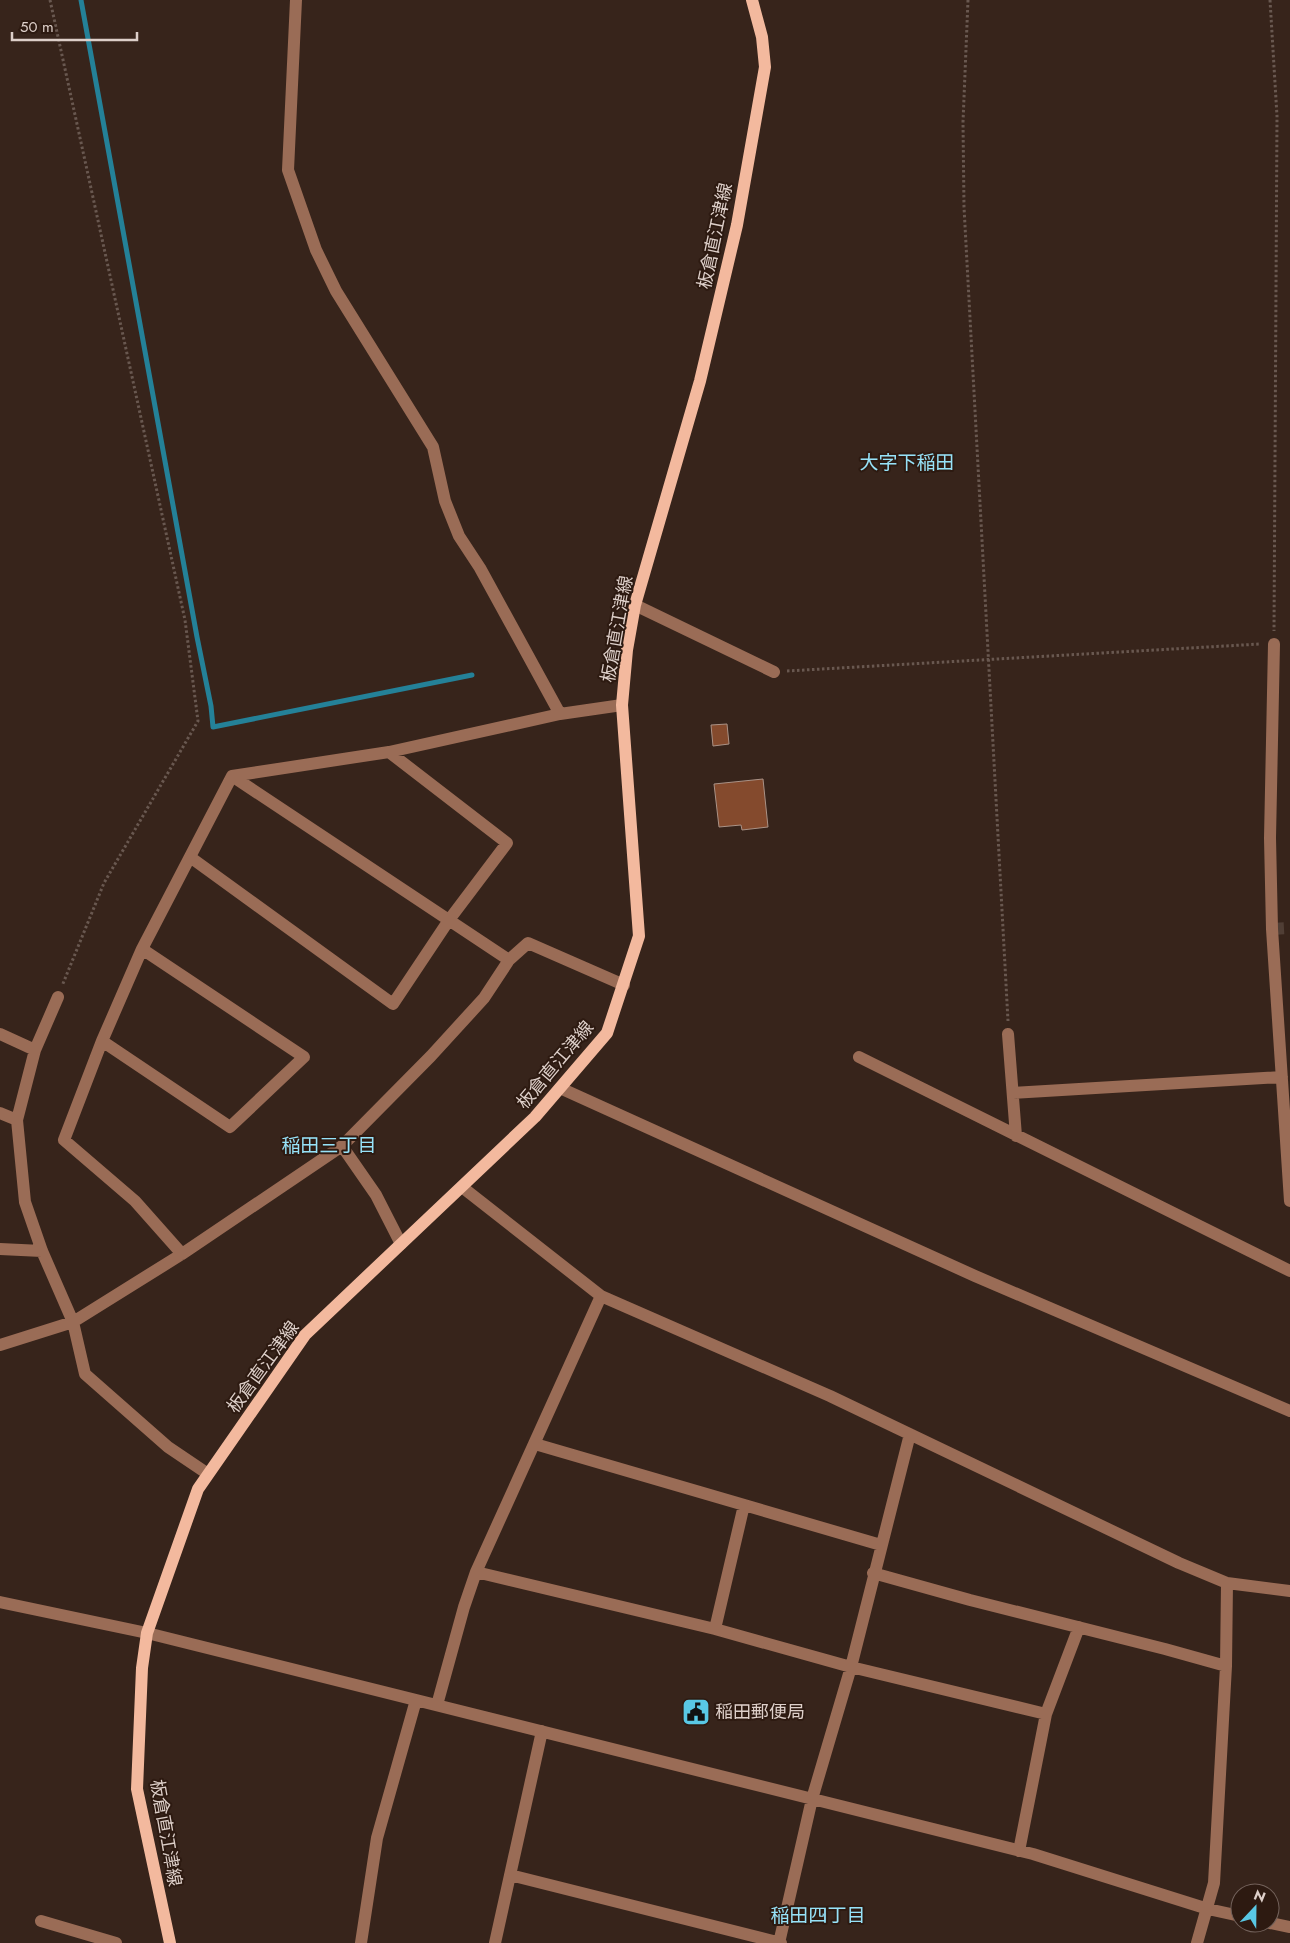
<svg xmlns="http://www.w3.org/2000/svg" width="1290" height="1943" font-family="Jost,'Noto Sans JP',sans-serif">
	<rect width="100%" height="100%" fill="#37241b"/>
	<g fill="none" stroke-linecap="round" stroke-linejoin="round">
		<path stroke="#248198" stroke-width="5" d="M81 0 197 637 211 706 213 727 472 675"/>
	</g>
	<path fill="#844a2d" stroke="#aa9286" d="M727 724 729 744 713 746 711 725Z
		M763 779 768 827 742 830 741 825 719 827 714 784Z"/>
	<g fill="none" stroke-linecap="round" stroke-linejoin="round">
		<path stroke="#503e35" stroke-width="12" stroke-dasharray="12 6" stroke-linecap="butt" d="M1272 929 1290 928"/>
		<path stroke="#695850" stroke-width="3" stroke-dasharray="2.5 2.5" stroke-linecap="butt" d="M50 0 185 620 198 721 104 883 62 986
			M968 0 963 122 964 207 1008 1021
			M1270 0 1277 116 1274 631
			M787 671 1260 644"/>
		<path stroke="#9a6c56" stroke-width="12" d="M296 0 288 170 316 250 336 291 433 447 445 501 459 536 480 568 560 714
			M635 605 774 672
			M1274 644 1270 838 1272 929 1290 1201
			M232 776 389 752 560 714 622 705
			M232 776 509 960
			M190 857 393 1004 449 920 507 843 389 752
			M58 997 35 1050 17 1120 25 1202 42 1251 73 1322 85 1374 168 1447 208 1474
			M0 1034 35 1050
			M1008 1034 1016 1136
			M102 1041 230 1127 304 1057 142 949
			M859 1057 1290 1271
			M560 1088 975 1276 1290 1411
			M1013 1093 1282 1077
			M0 1113 17 1120
			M342 1146 376 1195 401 1244
			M462 1187 601 1296 830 1396 1179 1563 1227 1583 1290 1591
			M0 1249 42 1251
			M182 1254 135 1201 64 1140 102 1041 142 949 232 776
			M0 1345 73 1322 182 1254 342 1146 431 1056 484 998 509 960 528 943 624 985
			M535 1444 881 1545
			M476 1572 715 1629 851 1667 1046 1714
			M873 1573 970 1600 1165 1649 1226 1666
			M0 1602 147 1633 1033 1854 1208 1909 1240 1916
			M715 1629 744 1505
			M437 1705 464 1607 476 1572 601 1296
			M1019 1851 1046 1714 1079 1627
			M510 1875 781 1943
			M41 1921 116 1943
			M1270 1923 1290 1927
			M361 1943 377 1838 416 1700
			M495 1943 542 1731
			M779 1943 812 1799 851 1667 910 1434
			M1197 1943 1214 1883 1226 1666 1227 1583"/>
		<path stroke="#f3b99e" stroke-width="12" d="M170 1943 137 1789 142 1668 147 1633 198 1489 305 1335 535 1117 607 1033 639 936 622 705 627 650 635 605 700 381 737 225 765 67 762 37 752 0"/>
	</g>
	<defs>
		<symbol id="civic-square" viewBox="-11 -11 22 22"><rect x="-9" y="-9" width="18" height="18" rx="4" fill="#59c8e5" stroke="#2d1a11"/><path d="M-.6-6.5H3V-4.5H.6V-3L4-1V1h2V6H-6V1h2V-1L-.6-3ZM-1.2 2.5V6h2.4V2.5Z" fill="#111"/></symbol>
	</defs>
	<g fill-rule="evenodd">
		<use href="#civic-square" x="680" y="1696" width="32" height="32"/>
	</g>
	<g text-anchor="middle" stroke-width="4" stroke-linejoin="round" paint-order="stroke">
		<g font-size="18" fill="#ddcfc9" stroke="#2d1a11">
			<text transform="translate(715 236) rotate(-78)" y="6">板倉直江津線</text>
			<text transform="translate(617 629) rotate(-80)" y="6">板倉直江津線</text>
			<text transform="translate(555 1065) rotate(-50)" y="6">板倉直江津線</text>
			<text transform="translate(263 1367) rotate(-54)" y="6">板倉直江津線</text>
			<text transform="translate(166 1833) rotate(80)" y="6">板倉直江津線</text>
		</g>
		<g font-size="18" fill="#ddcfc9" stroke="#2d1a11" text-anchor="start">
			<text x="715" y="1718">稲田郵便局</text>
		</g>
		<g font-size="19" fill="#97e2f8" stroke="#2d1a11">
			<text x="907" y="469">大字下稲田</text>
			<text x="329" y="1152">稲田三丁目</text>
			<text x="818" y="1922">稲田四丁目</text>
		</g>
	</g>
	<g transform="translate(1255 1908) rotate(22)"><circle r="24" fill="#2d1a11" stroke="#73625b"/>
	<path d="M0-4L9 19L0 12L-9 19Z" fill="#59c8e5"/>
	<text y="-8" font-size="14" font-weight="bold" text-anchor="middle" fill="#ddcfc9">N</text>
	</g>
	<path d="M12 32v8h125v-8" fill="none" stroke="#ddcfc9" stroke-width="2.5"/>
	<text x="20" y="32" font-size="15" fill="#ddcfc9" stroke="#2d1a11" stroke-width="4" paint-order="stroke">50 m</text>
</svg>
